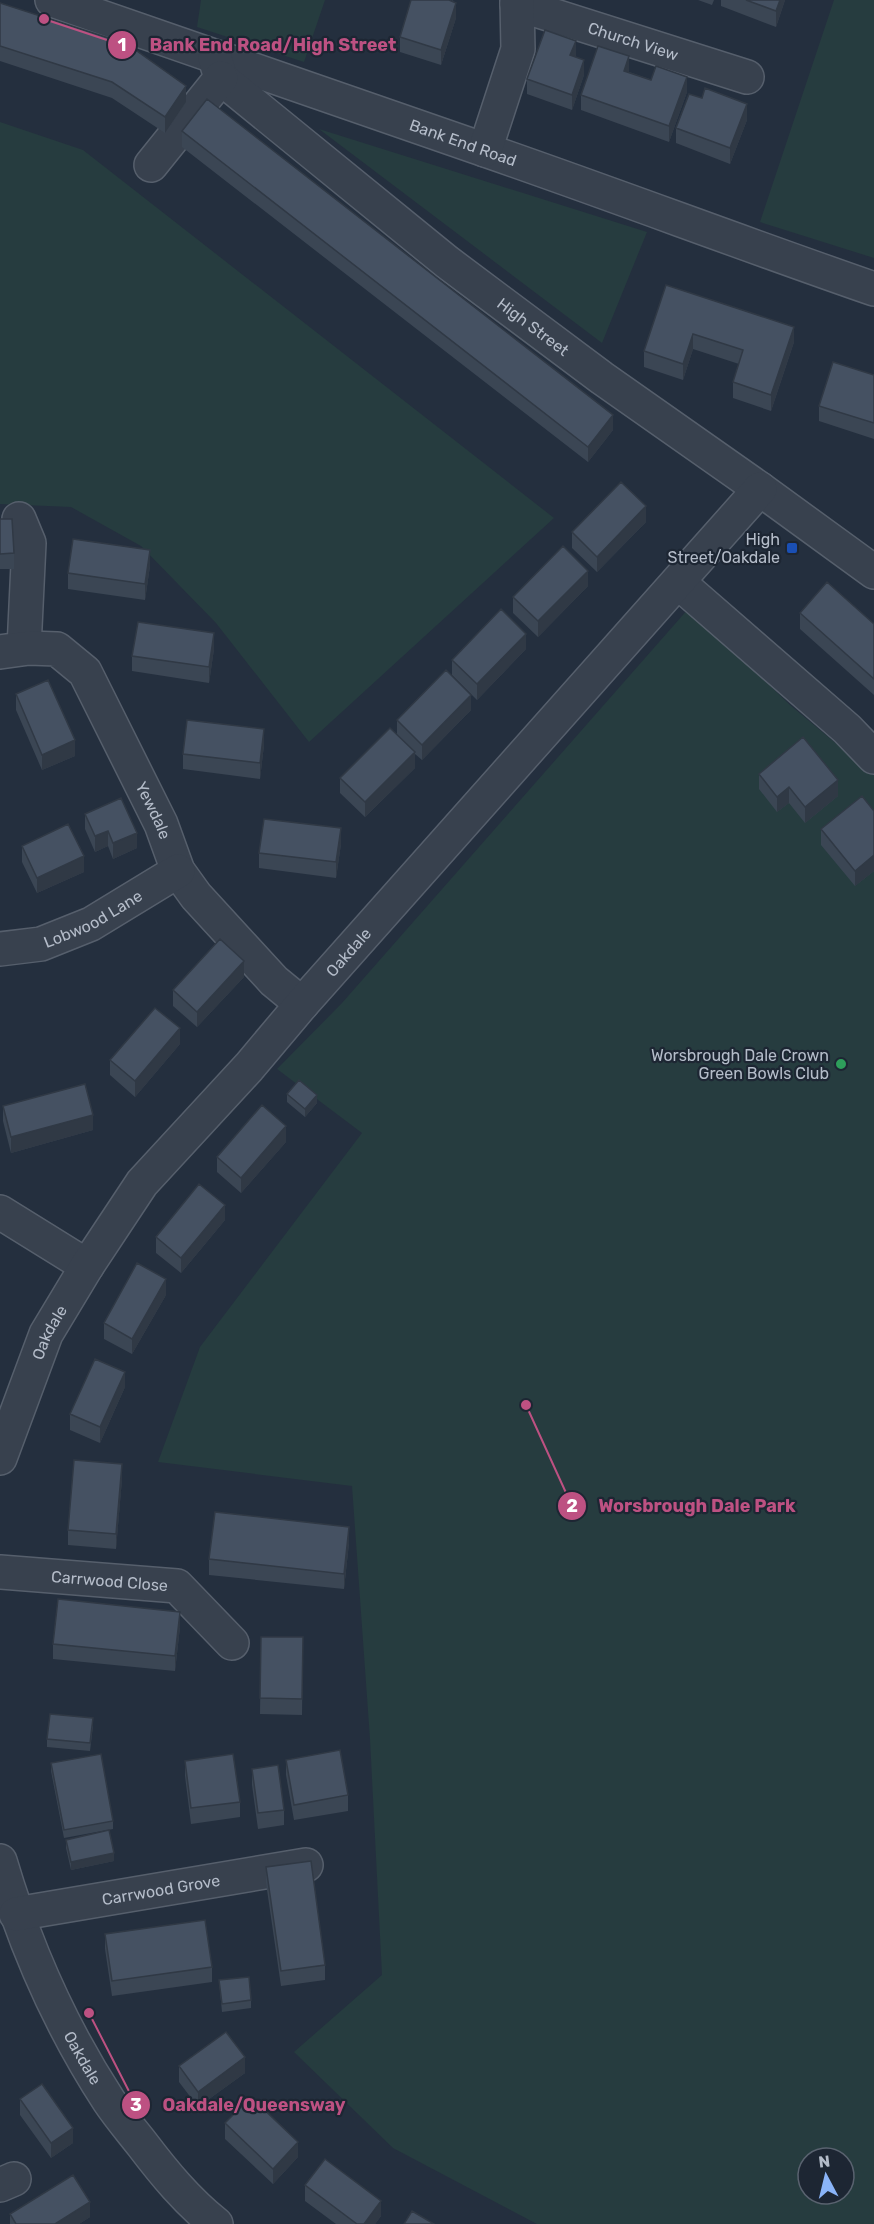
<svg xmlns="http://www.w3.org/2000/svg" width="874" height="2224" font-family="Rubik,sans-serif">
	<rect width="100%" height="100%" fill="#242f3e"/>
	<path fill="#263c3f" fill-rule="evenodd" d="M201 0H325L304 62 197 27Z
		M834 0H874V258L760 222Z
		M0 122 83 150 554 518 309 742 216 623 141 546 71 507 0 504Z
		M319 129 647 232 602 343Z
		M689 608 790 705 874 775V2224H537L393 2148 294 2052 382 1975 370 1739 352 1486 158 1462 200 1347 362 1133 277 1069 342 1003ZM808 2158H844V2194H808Z"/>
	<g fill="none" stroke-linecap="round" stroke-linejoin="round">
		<defs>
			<g id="minor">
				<path id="s1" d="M52 0C196 51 341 99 485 150 615 195 744 244 874 289"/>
				<path id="s2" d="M517 4 747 77"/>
				<path id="s3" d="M215 58 221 78 447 262 602 378 760 489 874 572"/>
				<path d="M485 150 518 49 517 0"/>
				<path d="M151 165 221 78"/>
				<path d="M19 519 29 543 24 648"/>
				<path d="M678 582 847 729 874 757"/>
				<path id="s4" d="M0 652 29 648 57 649 85 672 161 824 178 871 196 896 274 981 302 1004"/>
				<path id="s5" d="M0 949 41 944 91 924 178 871"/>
				<path d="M0 1212 87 1266"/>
				<path id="s6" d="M0 1458 46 1334 87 1266 142 1183 249 1067 302 1004 760 489"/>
				<path id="s7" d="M0 1572 177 1586 232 1643"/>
				<path id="s8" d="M0 1861C25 1946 60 2026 109 2101 119 2116 131 2130 142 2144 164 2173 187 2201 216 2224"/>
				<path id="s9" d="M16 1914 306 1865"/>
				<path d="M0 2185 14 2179"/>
			</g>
		</defs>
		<use href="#minor" stroke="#565f6c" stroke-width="36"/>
		<use href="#minor" stroke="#38414e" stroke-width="33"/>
	</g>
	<path fill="#3b4654" d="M453 0 456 18 441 65 400 52V37Z
		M698 0H714L712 5Z
		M721 0H785L776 27 721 6Z
		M0 3 186 102 165 133 112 98 0 61Z
		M575 57 584 75 572 110 527 94V79Z
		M629 72 687 92 669 142 581 110V95Z
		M747 120 730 164 676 143V128Z
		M182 131 613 430 588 462 182 147Z
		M666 285 794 342 771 411 733 398V382L739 364 693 349 683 380 644 367V351Z
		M874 375V439L819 421V406Z
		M0 519 14 553V569H0Z
		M646 522 597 572 572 548V532Z
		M150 566 145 600 68 589V573Z
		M588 586 538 637 513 613V597Z
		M800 613 874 624V695L800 629Z
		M214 649 209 683 132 671V656Z
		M526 649 477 700 452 675V660Z
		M16 694 75 756 42 770 16 710Z
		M471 710 422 760 415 754V768L365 817 340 793V778L397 734V720Z
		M264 745 260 779 183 769V754Z
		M759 774 838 796 805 823 789 803 777 812 759 789Z
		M874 811V871L855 886 821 845V829Z
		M85 814 137 848 113 859 108 846 95 852 85 829Z
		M341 844 336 878 259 868V853Z
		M22 846 84 872 37 893 22 862Z
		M244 977 197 1027 173 1006V990Z
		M180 1044 135 1097 110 1075V1060Z
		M287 1094 317 1103 305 1117 287 1102Z
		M3 1106 93 1130 11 1153 3 1121Z
		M286 1142 241 1193 217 1172V1157Z
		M225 1220 181 1273 156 1253V1237Z
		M166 1295 132 1354 104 1339V1323Z
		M125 1387 100 1443 70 1430V1414Z
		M122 1479 116 1549 68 1545V1530Z
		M349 1543 344 1589 209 1575V1559Z
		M180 1627 175 1671 53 1659V1644Z
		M261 1637H303L302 1715 260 1714Z
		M93 1726 90 1751 47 1747V1739Z
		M286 1760 348 1795V1811L294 1820 286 1775Z
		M185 1761 240 1802V1817L191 1824 185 1776Z
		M51 1763 113 1821V1829L64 1838 51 1771Z
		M252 1769 284 1810V1825L258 1829 252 1785Z
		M66 1840 114 1861 71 1870 66 1848Z
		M266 1867 325 1965V1980L281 1986 266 1883Z
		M105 1934 212 1967V1982L112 1996 105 1949Z
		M219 1980 251 2000V2008L222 2012Z
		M179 2066 245 2073 198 2107 179 2082Z
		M20 2099 73 2143 51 2158 20 2115Z
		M225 2123 298 2157 273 2184 225 2139Z
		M305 2185 381 2216 375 2224H336L305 2201Z
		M10 2214 90 2217 79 2224H10Z"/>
	<path fill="#303945" d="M780 0H785L776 27V11Z
		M456 3V18L441 65V50Z
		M576 41V56L570 71V55Z
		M629 56V72L624 86V71Z
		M584 60V75L572 110V95Z
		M687 77V92L669 142V126Z
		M186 86V102L165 133V117Z
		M747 104V120L730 164V148Z
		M794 327V342L771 411V395Z
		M693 334V349L683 380V364Z
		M613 415V430L588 462V447Z
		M646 506V522L597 572V557Z
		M150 550V566L145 600V584Z
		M588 571V586L538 637V621Z
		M214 633V649L209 683V667Z
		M526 634V649L477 700V684Z
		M471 695V710L422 760V745Z
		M264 729V745L260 779V763Z
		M75 740V756L42 770V755Z
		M415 752V768L365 817V802Z
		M838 780V796L805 823V807Z
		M789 787V803L777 812V797Z
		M341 828V844L336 878V862Z
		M108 831V846L95 852V836Z
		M137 833V848L113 859V843Z
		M874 855V871L855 886V871Z
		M84 856V872L37 893V878Z
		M244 961V977L197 1027V1012Z
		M180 1028V1044L135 1097V1081Z
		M317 1095V1103L305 1117V1109Z
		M93 1115V1130L11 1153V1137Z
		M286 1126V1142L241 1193V1178Z
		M225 1205V1220L181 1273V1258Z
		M166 1279V1295L132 1354V1339Z
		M125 1372V1387L100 1443V1427Z
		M122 1464V1479L116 1549V1534Z
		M349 1527V1543L344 1589V1574Z
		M180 1612V1627L175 1671V1656Z
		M114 1853V1861L71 1870V1862Z
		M245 2057V2073L198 2107V2092Z
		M73 2128V2143L51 2158V2143Z
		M298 2142V2157L273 2184V2169Z
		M381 2201V2216L375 2224H364Z
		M90 2202V2217L79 2224H55Z"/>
	<path fill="#455162" stroke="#303945" stroke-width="1.5" d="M411 0H449L456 3 441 50 400 37Z
		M746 0H780L776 11Z
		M0 3 127 44 186 86 165 117 112 82 0 46Z
		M545 30 576 41 570 55 584 60 572 95 527 79Z
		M598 46 629 56 624 71 651 80 656 66 687 77 669 126 581 95Z
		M705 88 747 104 730 148 676 128 689 94 702 98Z
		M207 99 613 415 588 447 182 131Z
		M666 285 794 327 771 395 733 382 743 350 693 334 683 364 644 351Z
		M833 362 874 375V423L819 406Z
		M621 482 646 506 597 557 572 532Z
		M0 519H12L14 553 0 554Z
		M73 539 150 550 145 584 68 573Z
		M563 546 588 571 538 621 513 597Z
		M827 582 874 624V679L800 613Z
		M501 609 526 634 477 684 452 660Z
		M138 622 214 633 209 667 132 656Z
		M446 670 471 695 422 745 397 720Z
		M48 680 75 740 42 755 16 694Z
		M187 720 264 729 260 763 183 754Z
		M390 728 415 752 365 802 340 778Z
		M803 737 838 780 805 807 789 787 777 797 759 774Z
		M862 796 874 811V855L855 871 821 829Z
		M121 798 137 833 113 843 108 831 95 836 85 814Z
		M264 819 341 828 336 862 259 853Z
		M68 824 84 856 37 878 22 846Z
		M220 939 244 961 197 1012 173 990Z
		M155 1008 180 1028 135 1081 110 1060Z
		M299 1080 317 1095 305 1109 287 1094Z
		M85 1084 93 1115 11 1137 3 1106Z
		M262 1105 286 1126 241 1178 217 1157Z
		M199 1184 225 1205 181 1258 156 1237Z
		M137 1263 166 1279 132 1339 104 1323Z
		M95 1359 125 1372 100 1427 70 1414Z
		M74 1460 122 1464 116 1534 68 1530Z
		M215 1512 349 1527 344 1574 209 1559Z
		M58 1599 180 1612 175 1656 53 1644Z
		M261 1637H303L302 1699 260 1698Z
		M50 1714 93 1718 90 1743 47 1739Z
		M340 1750 348 1795 294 1805 286 1760Z
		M101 1754 113 1821 64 1830 51 1763Z
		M233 1754 240 1802 191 1808 185 1761Z
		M278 1765 284 1810 258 1813 252 1769Z
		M109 1830 114 1853 71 1862 66 1840Z
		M311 1861 325 1965 281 1971 266 1867Z
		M205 1920 212 1967 112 1981 105 1934Z
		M249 1977 251 2000 222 2004 219 1980Z
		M226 2032 245 2057 198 2092 179 2066Z
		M42 2084 73 2128 51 2143 20 2099Z
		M251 2097 298 2142 273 2169 225 2123Z
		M325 2159 381 2201 364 2224H357L305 2185Z
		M73 2175 90 2202 55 2224H16L10 2214Z
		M412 2211 434 2224H404Z"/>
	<rect fill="#1a4fb4" stroke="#1d2633" stroke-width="2" x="786" y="542" width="12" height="12" rx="3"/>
	<circle fill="#2e9e5b" stroke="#1d2633" stroke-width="2" cx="841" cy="1064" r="6"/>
	<g text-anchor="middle" stroke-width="4.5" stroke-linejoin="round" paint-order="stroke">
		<g font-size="16" fill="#b4bcc9" stroke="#1d2633">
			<text dy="6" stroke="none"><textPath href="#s2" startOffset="122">Church View</textPath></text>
			<text dy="6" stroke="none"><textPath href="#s1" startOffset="435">Bank End Road</textPath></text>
			<text dy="6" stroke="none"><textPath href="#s3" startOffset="420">High Street</textPath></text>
			<text dy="6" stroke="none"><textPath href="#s4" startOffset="248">Yewdale</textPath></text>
			<text dy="6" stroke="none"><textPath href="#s5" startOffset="99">Lobwood Lane</textPath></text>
			<text dy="6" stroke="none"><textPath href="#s6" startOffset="621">Oakdale</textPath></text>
			<text dy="6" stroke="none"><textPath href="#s6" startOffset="135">Oakdale</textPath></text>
			<text dy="6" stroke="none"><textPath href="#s7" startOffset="110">Carrwood Close</textPath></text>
			<text dy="6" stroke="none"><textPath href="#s9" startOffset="147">Carrwood Grove</textPath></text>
			<text dy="6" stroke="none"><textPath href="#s8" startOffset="214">Oakdale</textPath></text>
		</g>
		<g font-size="16" fill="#b4bcc9" stroke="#1d2633" text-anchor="end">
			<text x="780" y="545">High<tspan x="780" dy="18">Street/Oakdale</tspan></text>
			<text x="829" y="1061">Worsbrough Dale Crown<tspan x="829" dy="18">Green Bowls Club</tspan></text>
		</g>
	</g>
	<path fill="none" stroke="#bd5182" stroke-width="2" d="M44 19L122 45M526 1405L572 1506M89 2013L136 2105"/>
	<g fill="#bd5182" stroke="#1d2633" stroke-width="2">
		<circle cx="44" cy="19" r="6"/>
		<circle cx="526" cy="1405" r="6"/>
		<circle cx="89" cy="2013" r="6"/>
		<circle cx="122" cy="45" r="15"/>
		<circle cx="572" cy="1506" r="15"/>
		<circle cx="136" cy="2105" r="15"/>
	</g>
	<g font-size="18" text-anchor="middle" font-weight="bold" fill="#fff">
		<text x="122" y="51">1</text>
		<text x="572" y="1512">2</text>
		<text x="136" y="2111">3</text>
	</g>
	<g font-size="18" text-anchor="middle" font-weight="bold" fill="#bd5182" stroke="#1d2633" stroke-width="4.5" stroke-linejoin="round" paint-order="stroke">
		<text x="273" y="51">Bank End Road/High Street</text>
		<text x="697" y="1512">Worsbrough Dale Park</text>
		<text x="254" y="2111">Oakdale/Queensway</text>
	</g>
	<g transform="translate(826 2176) rotate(353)"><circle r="28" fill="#1d2633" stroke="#59626f" stroke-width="1.5"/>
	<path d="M0-4.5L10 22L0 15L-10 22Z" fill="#8ab4f8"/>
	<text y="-9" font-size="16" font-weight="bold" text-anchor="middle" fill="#b4bcc9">N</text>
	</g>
</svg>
